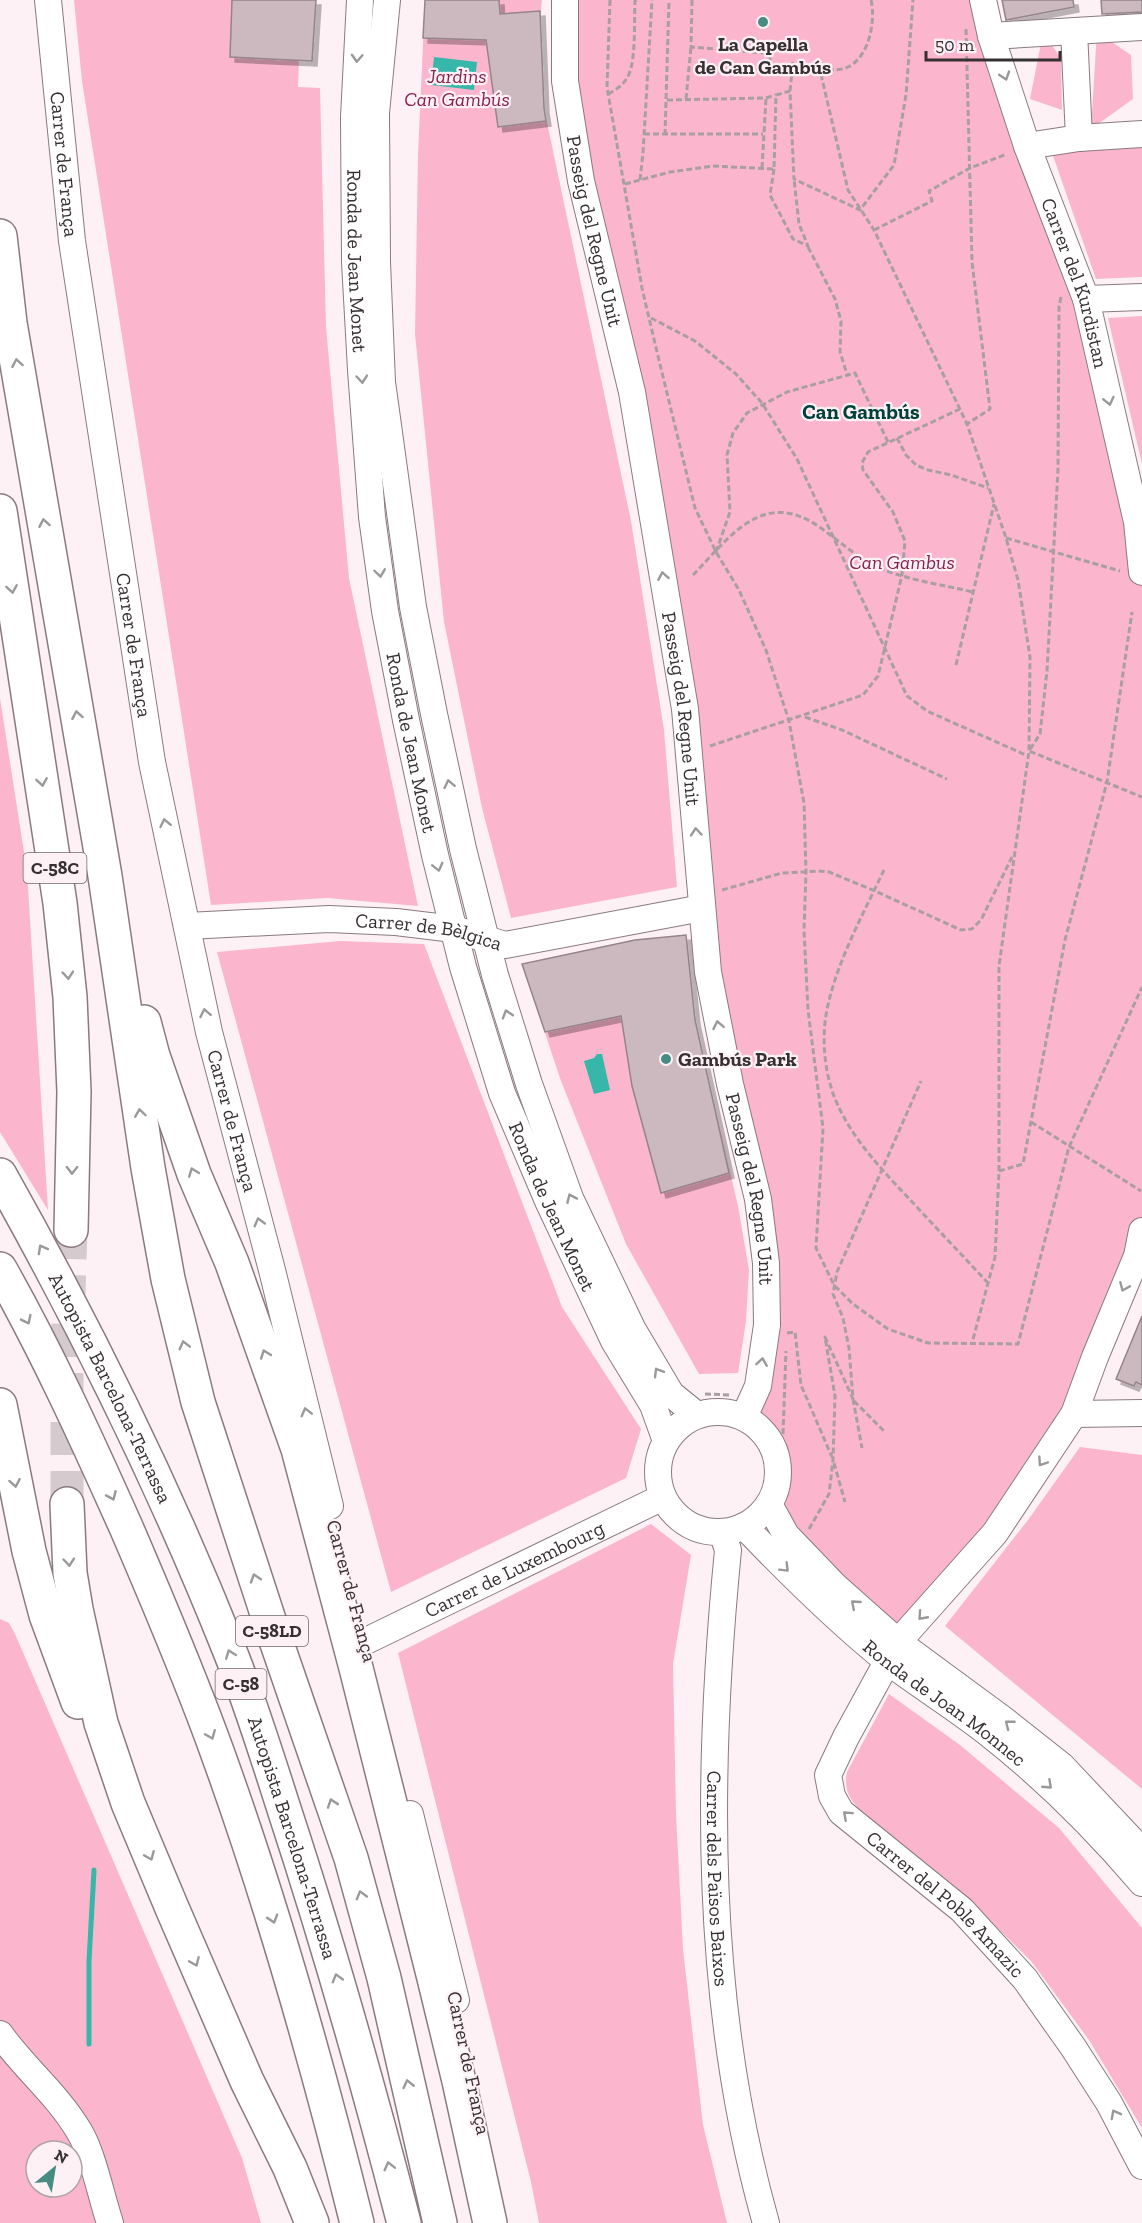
<svg xmlns="http://www.w3.org/2000/svg" width="1142" height="2223" font-family="'Zilla Slab',serif">
	<defs>
		<filter id="shadow"><feDropShadow dx="5" dy="5" stdDeviation="0" flood-color="#0004"/></filter>
	</defs>
	<rect width="100%" height="100%" fill="#fdf1f5"/>
	<path fill="#fbb6cd" fill-rule="evenodd" d="M74 0H232L230 57 299 60 298 87 320 88 326 327 349 578 418 906 327 898 211 905 82 81Z
		M425 0H542L540 20 544 108 631 521 664 730 677 887 511 918 482 808 444 622 415 334 418 154Z
		M565 0H983L1086 299 1142 572V1231L1074 1414 898 1642 769 1504C786 1464 779 1442 744 1417L767 1325 730 1084 685 709 581 181Z
		M1097 32 1131 55 1133 99 1091 129Z
		M1043 33 1061 58 1062 110 1030 99Z
		M1142 145V277L1096 279 1051 150Z
		M1142 316V464L1108 318Z
		M0 698 27 871 48 1210 0 1132Z
		M635 940 695 1020 738 1206 749 1270 746 1321 738 1373 699 1374 626 1244 561 1081 522 964Z
		M340 941 424 944 562 1307 641 1429 626 1478 391 1592 217 952Z
		M1080 1447 1142 1455V1789L945 1626 1028 1520Z
		M651 1524 691 1555 673 1664 676 1814 683 1949 703 2125 727 2223H539L531 2182 398 1653Z
		M0 1619 9 1623 15 1634 242 2158 261 2223H0ZM36 2151H72V2187H36Z
		M889 1694 960 1745 1059 1828 1142 1928V2128L1089 2040 1031 1961 956 1887 859 1809C848 1797 844 1788 847 1772Z"/>
	<path fill="#36b7a9" d="M434 57 477 62 474 90 431 85Z
		M597 1054H602L610 1090 594 1094 584 1061 594 1058Z"/>
	<g fill="none" stroke-linecap="round" stroke-linejoin="round">
		<path stroke="#36b7a9" stroke-width="5" d="M89 2044V1961L94 1870"/>
	</g>
	<path fill="#cbb9bf" stroke="#958489" stroke-width="1.5" filter="url(#shadow)" d="M232 0H316L312 61 230 57Z
		M425 0H499L500 14 540 11 544 108 546 121 498 127 486 40 423 38Z
		M1002 0H1073L1074 7 1006 20Z
		M1101 0H1142V12L1102 14Z
		M686 935 695 1020 729 1173 661 1193 632 1086 621 1016 545 1032 522 964 635 940Z
		M1142 1316V1385L1136 1382 1134 1386 1116 1379Z"/>
	<g fill="none" stroke-linecap="round" stroke-linejoin="round">
		<path stroke="#d5cace" stroke-width="33" stroke-dasharray="33 16" stroke-linecap="butt" d="M67 1504V1356L71 1230"/>
		<defs>
			<g id="minor">
				<path id="s1" d="M48 0 72 241 152 762 209 1032 272 1270 330 1506"/>
				<path id="s2" d="M360 0 354 117 355 262 361 370 372 517 385 611 406 720 435 855 463 967 502 1093 548 1201 614 1341 653 1405 666 1441"/>
				<path d="M387 0 376 113 377 262 382 382 413 607 434 714 463 849 495 975 529 1084 570 1198 633 1330 671 1394 697 1415"/>
				<path id="s3" d="M565 0V81L581 181 632 392 685 709 708 972 730 1084 758 1199 766 1263 767 1325 758 1386 744 1417"/>
				<path id="s4" d="M983 0 991 36 1027 146 1086 299 1137 522 1142 572"/>
				<path d="M1074 31 1079 138"/>
				<path d="M991 36 1142 27"/>
				<path d="M1027 146 1079 138 1142 134"/>
				<path d="M1086 299 1142 297"/>
				<path id="s5" d="M187 926 329 919 396 922 454 929 505 945 702 908"/>
				<path id="s6" d="M1142 1231 1137 1256 1095 1357 1074 1414 995 1533 898 1642 846 1737 828 1775 832 1796 841 1812 962 1910 1025 1979 1073 2047 1109 2103 1142 2166"/>
				<circle cx="718" cy="1472" r="60"/>
				<path d="M1074 1414 1142 1413"/>
				<path d="M769 1504 786 1535 835 1586 898 1642 1004 1720 1062 1766 1142 1851"/>
				<path id="s7" d="M744 1526C789 1573 835 1619 886 1660 920 1686 956 1708 989 1734 1045 1778 1096 1829 1142 1883"/>
				<path id="s8" d="M722 1532 728 1550C706 1774 704 2005 766 2223"/>
				<path id="s9" d="M366 1641 663 1497"/>
				<path d="M410 1814 456 2000"/>
				<path d="M0 2034C24 2068 57 2094 79 2131 93 2154 101 2196 110 2223"/>
			</g>
			<g id="highway">
				<path d="M0 236 10 323 105 876 148 1168 168 1279 198 1402 272 1629 351 1858 384 1978 440 2223"/>
				<path d="M0 511 60 903 70 997 74 1092 71 1230"/>
				<path d="M144 1022 153 1056 194 1174 232 1263 298 1449 356 1668 434 1978 459 2081 490 2223"/>
				<path id="s10" d="M0 1175C86 1328 164 1486 229 1649 250 1701 267 1756 284 1809 329 1946 368 2084 404 2223"/>
				<path d="M0 1269C47 1352 87 1440 126 1527 157 1599 188 1672 215 1746 272 1902 317 2062 357 2223"/>
				<path d="M0 1405 29 1551 46 1615 78 1702"/>
				<path d="M67 1504 70 1573 76 1609 101 1723 128 1803 172 1908 247 2081 290 2168 312 2223"/>
			</g>
		</defs>
		<use href="#minor" stroke="#8a7a7f" stroke-width="28"/>
		<use href="#highway" stroke="#8a7a7f" stroke-width="36"/>
		<path stroke="#a99fa2" stroke-width="3" stroke-dasharray="6 3" stroke-linecap="butt" d="M610 0 607 87 642 288 657 352 695 508 716 552 739 590 766 650 789 721 804 803 806 872 804 930 808 1010 823 1128 816 1248 834 1285 853 1304 888 1329 928 1343 1018 1344 1069 1147 1142 987
			M692 0 691 47 765 53 770 56V70H820
			M871 0C876 21 869 57 848 67 840 71 828 70 820 70L848 190 874 230 967 424 1006 538 1018 580 1030 657 1029 751 999 966V1171L995 1257 972 1343
			M966 29 972 262 990 409 967 424
			M790 91 793 62
			M608 94C617 89 625 84 629 74 636 58 634 20 635 1L637 0
			M686 99 691 47
			M667 100 766 98 775 95
			M644 134H763
			M665 135 669 0
			M762 168 766 98
			M774 169 770 195 793 239 808 246 799 224 794 179
			M640 180 643 153 652 0
			M625 184 670 172 713 166 774 169 776 95 790 91 794 179 860 210 894 165 906 95 913 0
			M874 230 932 201 929 191 970 168 1007 154
			M808 247 835 299 841 321 840 352 847 374
			M1061 297 1059 306 1058 470 1047 671 1040 734 1029 751 1142 797
			M651 318 695 341 736 374 762 403 797 459 907 696 927 711 1028 756
			M897 438 906 455 916 465 928 470 951 475 988 488
			M1006 538 1120 571
			M716 552 730 512 727 455 733 433 747 413 787 392 855 373 888 442
			M693 575C729 538 762 488 818 526 838 540 854 555 875 566 901 579 944 585 973 592
			M956 665 994 504
			M805 717 842 730 947 779
			M710 746 863 695 878 676 902 575 905 541 893 512 863 470 862 463 868 452 960 409
			M884 870C865 910 839 958 829 1001 821 1030 823 1067 834 1096 850 1138 885 1173 915 1205 939 1231 963 1256 987 1282
			M722 890 782 873 818 871 829 872 875 891 961 930 972 929 981 920 1012 857
			M1031 1122 1141 1191
			M999 1171 1023 1164 1065 940 1107 782 1132 612
			M787 1333 795 1332 801 1385 832 1457
			M705 1394 731 1395
			M853 1399 862 1448
			M854 1401 884 1431
			M783 1434 786 1351
			M834 1463 845 1502
			M809 1529 829 1494 833 1460 835 1396 825 1337 853 1399 849 1348 843 1318 833 1294 837 1272 921 1081"/>
		<use href="#minor" stroke="#fff" stroke-width="26"/>
		<use href="#highway" stroke="#fff" stroke-width="33"/>
	</g>
	<defs><path id="oneway-chevron" d="M-2-3.5L2.5 0L-2 3.5" fill="none" stroke-width="1.6" stroke-linecap="round" stroke-linejoin="round" transform="scale(1.5)"/></defs>
	<g stroke="#9b9898">
		<use href="#oneway-chevron" transform="translate(357 58) rotate(93)"/>
		<use href="#oneway-chevron" transform="translate(1005 76) rotate(72)"/>
		<use href="#oneway-chevron" transform="translate(17 363) rotate(-100)"/>
		<use href="#oneway-chevron" transform="translate(362 379) rotate(85)"/>
		<use href="#oneway-chevron" transform="translate(1109 401) rotate(77)"/>
		<use href="#oneway-chevron" transform="translate(44 523) rotate(-100)"/>
		<use href="#oneway-chevron" transform="translate(380 573) rotate(82)"/>
		<use href="#oneway-chevron" transform="translate(663 576) rotate(-100)"/>
		<use href="#oneway-chevron" transform="translate(12 589) rotate(81)"/>
		<use href="#oneway-chevron" transform="translate(77 715) rotate(-100)"/>
		<use href="#oneway-chevron" transform="translate(42 782) rotate(81)"/>
		<use href="#oneway-chevron" transform="translate(449 784) rotate(-102)"/>
		<use href="#oneway-chevron" transform="translate(165 823) rotate(-102)"/>
		<use href="#oneway-chevron" transform="translate(696 832) rotate(-95)"/>
		<use href="#oneway-chevron" transform="translate(438 867) rotate(76)"/>
		<use href="#oneway-chevron" transform="translate(68 975) rotate(85)"/>
		<use href="#oneway-chevron" transform="translate(205 1013) rotate(-102)"/>
		<use href="#oneway-chevron" transform="translate(507 1014) rotate(-107)"/>
		<use href="#oneway-chevron" transform="translate(718 1025) rotate(-101)"/>
		<use href="#oneway-chevron" transform="translate(140 1113) rotate(-98)"/>
		<use href="#oneway-chevron" transform="translate(72 1170) rotate(91)"/>
		<use href="#oneway-chevron" transform="translate(193 1172) rotate(-111)"/>
		<use href="#oneway-chevron" transform="translate(571 1198) rotate(-114)"/>
		<use href="#oneway-chevron" transform="translate(259 1222) rotate(-105)"/>
		<use href="#oneway-chevron" transform="translate(42 1249) rotate(-119)"/>
		<use href="#oneway-chevron" transform="translate(1124 1287) rotate(113)"/>
		<use href="#oneway-chevron" transform="translate(27 1320) rotate(64)"/>
		<use href="#oneway-chevron" transform="translate(184 1345) rotate(-104)"/>
		<use href="#oneway-chevron" transform="translate(265 1354) rotate(-110)"/>
		<use href="#oneway-chevron" transform="translate(762 1362) rotate(-81)"/>
		<use href="#oneway-chevron" transform="translate(658 1372) rotate(-121)"/>
		<use href="#oneway-chevron" transform="translate(306 1412) rotate(-104)"/>
		<use href="#oneway-chevron" transform="translate(1042 1462) rotate(124)"/>
		<use href="#oneway-chevron" transform="translate(15 1483) rotate(80)"/>
		<use href="#oneway-chevron" transform="translate(112 1496) rotate(66)"/>
		<use href="#oneway-chevron" transform="translate(69 1562) rotate(85)"/>
		<use href="#oneway-chevron" transform="translate(785 1568) rotate(45)"/>
		<use href="#oneway-chevron" transform="translate(255 1578) rotate(-108)"/>
		<use href="#oneway-chevron" transform="translate(855 1604) rotate(-139)"/>
		<use href="#oneway-chevron" transform="translate(922 1616) rotate(132)"/>
		<use href="#oneway-chevron" transform="translate(230 1654) rotate(-111)"/>
		<use href="#oneway-chevron" transform="translate(1009 1724) rotate(-142)"/>
		<use href="#oneway-chevron" transform="translate(211 1735) rotate(68)"/>
		<use href="#oneway-chevron" transform="translate(1048 1785) rotate(43)"/>
		<use href="#oneway-chevron" transform="translate(332 1803) rotate(-109)"/>
		<use href="#oneway-chevron" transform="translate(847 1815) rotate(-138)"/>
		<use href="#oneway-chevron" transform="translate(150 1856) rotate(67)"/>
		<use href="#oneway-chevron" transform="translate(361 1895) rotate(-106)"/>
		<use href="#oneway-chevron" transform="translate(273 1919) rotate(73)"/>
		<use href="#oneway-chevron" transform="translate(195 1962) rotate(67)"/>
		<use href="#oneway-chevron" transform="translate(337 1978) rotate(-106)"/>
		<use href="#oneway-chevron" transform="translate(408 2084) rotate(-103)"/>
		<use href="#oneway-chevron" transform="translate(1115 2114) rotate(-118)"/>
		<use href="#oneway-chevron" transform="translate(389 2166) rotate(-104)"/>
	</g>
	<g fill="#468c82" stroke="#fdf1f5" stroke-width="2">
		<circle cx="763" cy="22" r="6"/>
		<circle cx="666" cy="1059" r="6"/>
	</g>
	<g text-anchor="middle" stroke-width="4.5" stroke-linejoin="round" paint-order="stroke">
		<g fill="#fdf1f5" stroke="#726a6c" stroke-width="1.5">
			<rect x="23.5" y="853" width="63" height="30" rx="4.5"/>
			<rect x="236" y="1616" width="72" height="30" rx="4.5"/>
			<rect x="215.5" y="1669" width="51" height="30" rx="4.5"/>
		</g>
		<g font-size="18" font-weight="bold" fill="#373032">
			<text x="55" y="874">C-58C</text>
			<text x="272" y="1637">C-58LD</text>
			<text x="241" y="1690">C-58</text>
		</g>
		<g font-size="20" font-weight="bold" fill="#373032" stroke="#fdf1f5">
			<text x="763" y="51">La Capella<tspan x="763" dy="23">de Can Gambús</tspan></text>
			<text x="678" y="1066" text-anchor="start">Gambús Park</text>
		</g>
		<g font-size="20" font-style="italic" fill="#86204e" stroke="#fdf1f5">
			<text x="457" y="83">Jardins<tspan x="457" dy="23">Can Gambús</tspan></text>
			<text x="902" y="569">Can Gambus</text>
		</g>
		<g font-size="20" fill="#373032" stroke="#fdf1f5">
			<text dy="7" stroke="none"><textPath href="#s1" startOffset="165">Carrer de França</textPath></text>
			<text dy="7" stroke="none"><textPath href="#s3" startOffset="234">Passeig del Regne Unit</textPath></text>
			<text dy="7" stroke="none"><textPath href="#s2" startOffset="261">Ronda de Jean Monet</textPath></text>
			<text dy="7" stroke="none"><textPath href="#s4" startOffset="298">Carrer del Kurdistan</textPath></text>
			<text dy="7" stroke="none"><textPath href="#s1" startOffset="651">Carrer de França</textPath></text>
			<text dy="7" stroke="none"><textPath href="#s3" startOffset="720">Passeig del Regne Unit</textPath></text>
			<text dy="7" stroke="none"><textPath href="#s2" startOffset="747">Ronda de Jean Monet</textPath></text>
			<text dy="7" stroke="none"><textPath href="#s5" startOffset="243">Carrer de Bèlgica</textPath></text>
			<text dy="7" stroke="none"><textPath href="#s1" startOffset="1137">Carrer de França</textPath></text>
			<text dy="7" stroke="none"><textPath href="#s3" startOffset="1206">Passeig del Regne Unit</textPath></text>
			<text dy="7" stroke="none"><textPath href="#s2" startOffset="1233">Ronda de Jean Monet</textPath></text>
			<text dy="7" stroke="none"><textPath href="#s10" startOffset="240">Autopista Barcelona-Terrassa</textPath></text>
			<text dy="7" stroke="none"><textPath href="#s9" startOffset="165">Carrer de Luxembourg</textPath></text>
			<text transform="translate(352 1591) rotate(75)" y="7">Carrer de França</text>
			<text dy="7" stroke="none"><textPath href="#s7" startOffset="268">Ronda de Joan Monnec</textPath></text>
			<text dy="7" stroke="none"><textPath href="#s10" startOffset="726">Autopista Barcelona-Terrassa</textPath></text>
			<text dy="7" stroke="none"><textPath href="#s8" startOffset="348">Carrer dels Països Baixos</textPath></text>
			<text dy="7" stroke="none"><textPath href="#s6" startOffset="814">Carrer del Poble Amazic</textPath></text>
			<text transform="translate(469 2063) rotate(78)" y="7">Carrer de França</text>
		</g>
		<g font-size="21" font-weight="bold" fill="#00413b" stroke="#fdf1f5">
			<text x="861" y="419">Can Gambús</text>
		</g>
	</g>
	<g transform="translate(54 2169) rotate(30)"><circle r="28" fill="#fdf1f5" stroke="#aea4a7" stroke-width="1.5"/>
	<path d="M0-4.5L10 22L0 15L-10 22Z" fill="#468c82"/>
	<text y="-9" font-size="16" font-weight="bold" text-anchor="middle" fill="#373032">N</text>
	</g>
	<path d="M926 51v9h134v-9" fill="none" stroke="#373032" stroke-width="3"/>
	<text x="935" y="51" font-size="18" fill="#373032" stroke="#fdf1f5" stroke-width="4.5" paint-order="stroke">50 m</text>
</svg>
